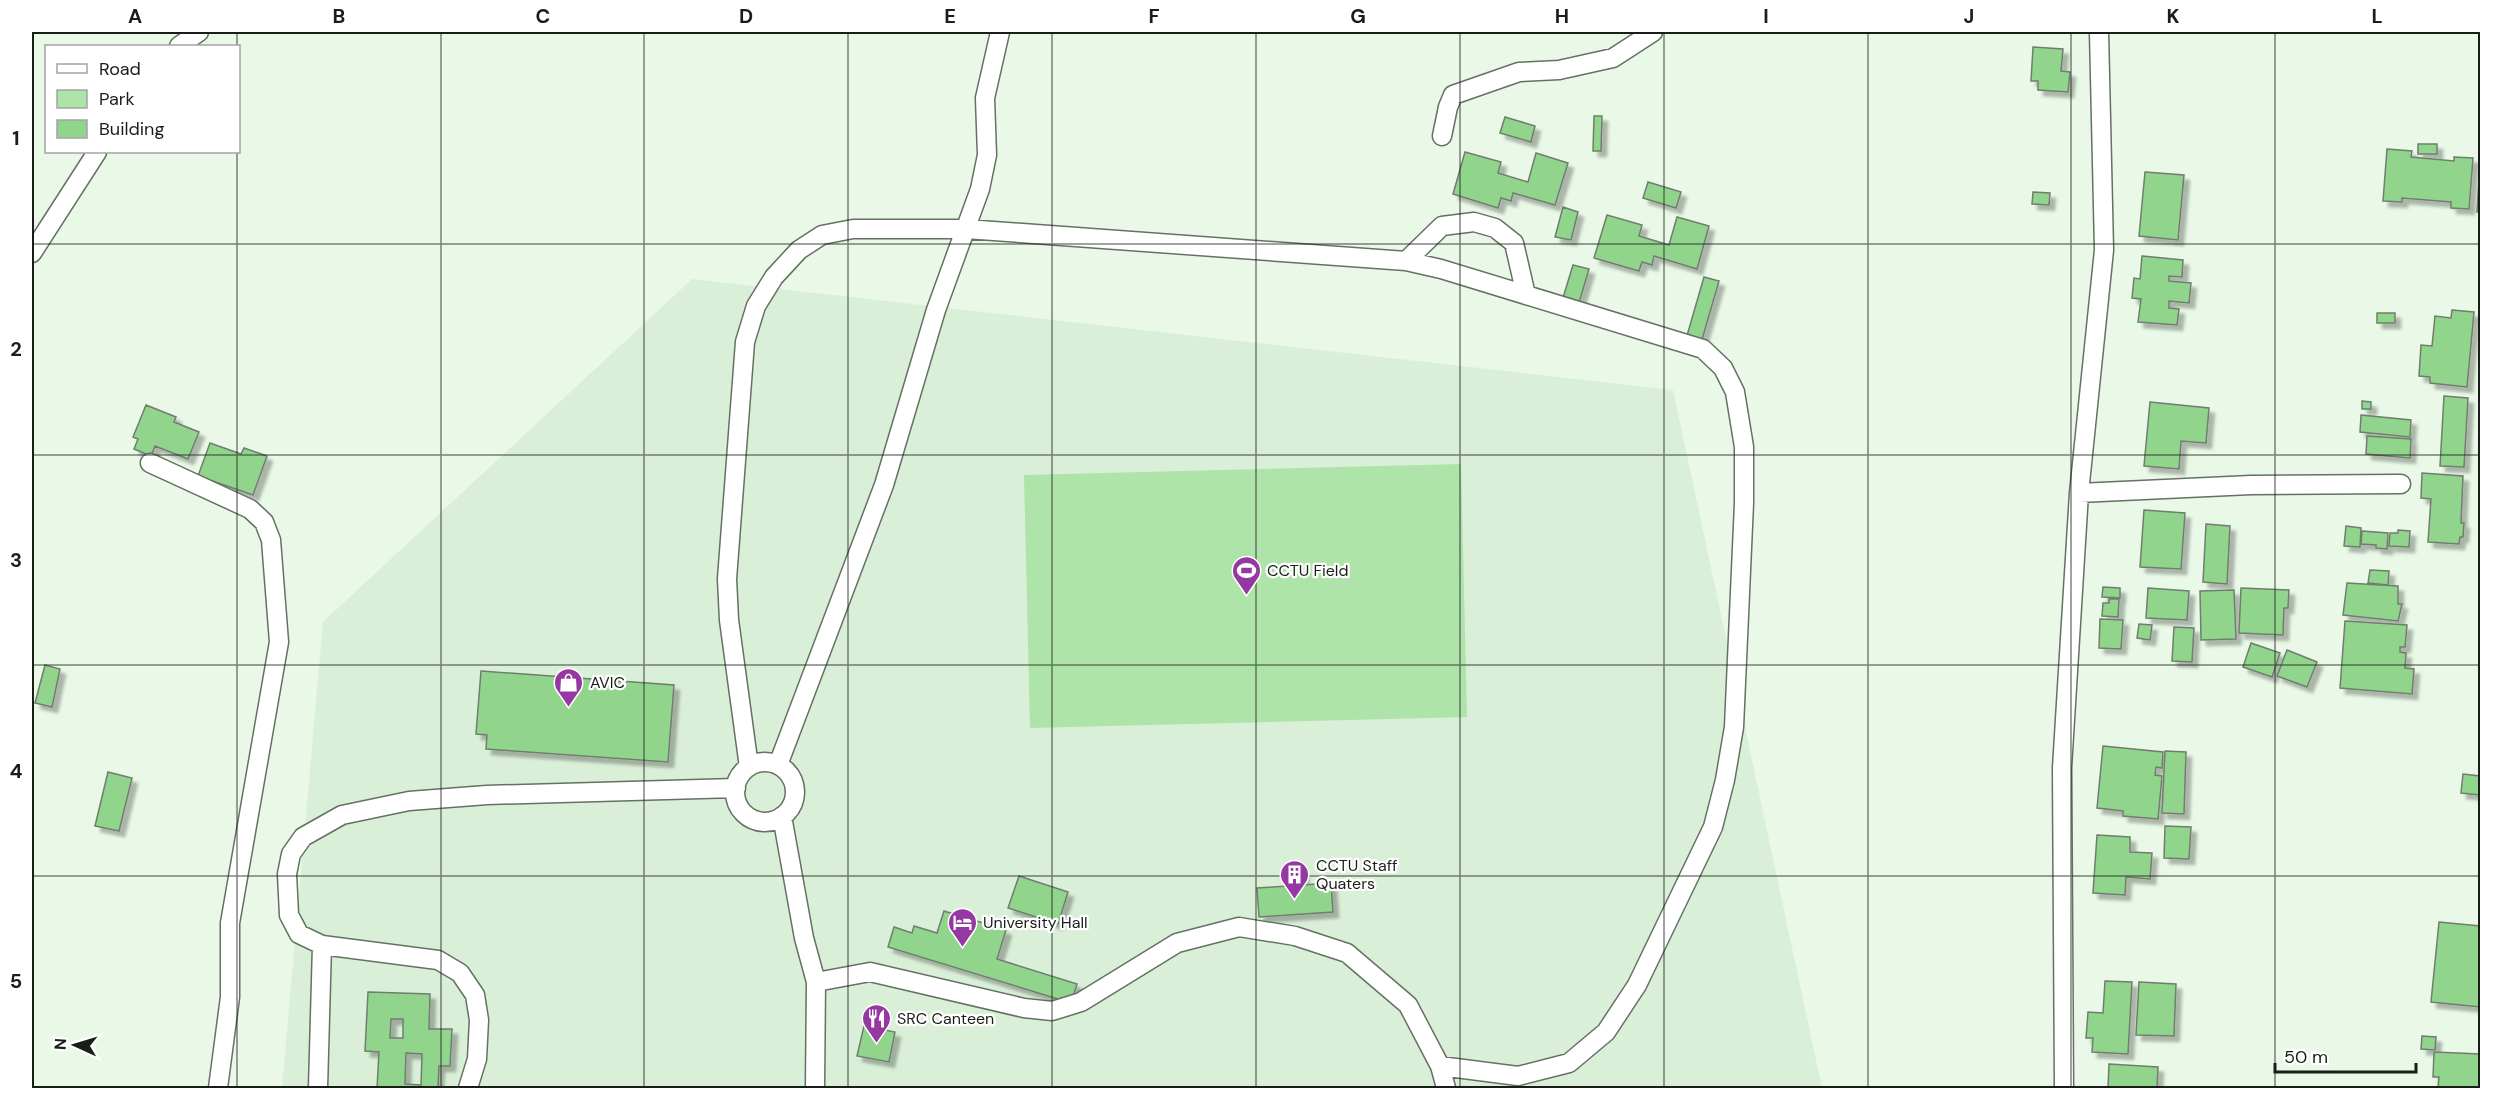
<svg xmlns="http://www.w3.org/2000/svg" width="2512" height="1120" font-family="'DM Sans',sans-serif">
	<defs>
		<filter id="shadow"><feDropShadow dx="5.5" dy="5.5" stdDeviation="1.5" flood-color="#0004"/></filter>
	</defs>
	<rect width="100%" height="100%" fill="#e9f8e7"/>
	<path fill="#daefd8" d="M692 279 1673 390 1822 1088H282L323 622Z"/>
	<path fill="#aee4aa" d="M1461 464 1467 717 1030 728 1024 475Z"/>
	<path fill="#91d58d" stroke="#707e6f" stroke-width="1.5" fill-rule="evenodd" filter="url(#shadow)" d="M2033 47 2063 49 2061 71 2070 72 2068 92 2038 90V81H2031Z
		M1594 116H1602L1601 151H1593Z
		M1505 117 1535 126 1531 142 1500 133Z
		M2418 144H2437V154H2418Z
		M2387 149 2412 151 2411 157 2454 161V157L2473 158 2469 209 2451 208V202L2402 198V202L2383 201Z
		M1465 152 1501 162 1498 173 1528 182 1536 153 1568 163 1555 205 1513 193 1511 201 1501 198 1498 208 1453 194Z
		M2480 161V212H2477Z
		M2145 172 2184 175 2178 240 2139 236Z
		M1648 182 1681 192 1676 208 1643 198Z
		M2033 192 2050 193 2049 205 2032 204Z
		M1563 207 1578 212 1571 240 1555 237Z
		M1607 215 1642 225 1639 236 1669 245 1677 217 1709 226 1697 269 1654 256 1652 265 1642 262 1639 271 1594 258Z
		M2142 256 2183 260 2182 277 2169 276V281L2191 283 2189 303 2169 301V308L2179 309 2177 325 2138 322 2141 299 2132 298 2134 278 2140 279Z
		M1573 265 1589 269 1578 306 1562 301Z
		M1704 277 1719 281 1701 343 1686 339Z
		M2452 310 2474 312 2467 387 2430 383V377L2419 376 2421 345 2432 346 2435 316 2451 318Z
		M2377 313H2395V323H2377Z
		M2444 396 2468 398 2464 467 2440 466Z
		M2362 401 2371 402V409H2362Z
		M2150 402 2209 408 2206 443 2181 441 2179 469 2144 466Z
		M146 405 176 417 174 422 199 432 188 459 155 446 151 456 134 449 138 439 133 437Z
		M2361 415 2411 420 2410 437 2360 432Z
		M2367 436 2411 439 2410 458 2366 454Z
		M210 443 241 454 244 448 267 456 253 495 198 476Z
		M2422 473 2463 476 2461 523H2464L2463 537H2460L2459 544 2428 542 2431 499 2421 498Z
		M2144 510 2185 513 2181 569 2140 567Z
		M2206 524 2230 526 2227 584 2203 582Z
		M2346 526 2361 528 2360 547 2344 546Z
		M2398 530 2410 531 2409 547 2389 546 2390 533H2398Z
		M2362 531 2388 533 2387 549 2376 548V545L2361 544Z
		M2370 570 2389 571 2388 585 2368 583Z
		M2347 583 2398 586V604H2402L2398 621 2343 615Z
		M2103 587 2120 588V598L2102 597Z
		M2148 588 2189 591 2187 620 2146 618Z
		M2241 588 2289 590 2288 608H2284L2283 635 2239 633Z
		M2234 590 2236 639 2201 640 2200 591Z
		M2109 599H2119L2118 617 2102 616 2103 603H2109Z
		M2100 619 2123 620 2121 649 2099 648Z
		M2345 621 2407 625 2405 647H2400V652L2406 653 2405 668 2414 669 2412 694 2340 688Z
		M2139 624 2152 625 2150 640 2137 638Z
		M2174 627 2194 628 2192 662 2172 661Z
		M2251 643 2280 653 2272 677 2243 667Z
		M2287 650 2317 662 2307 687 2277 676Z
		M45 665 60 669 52 707 35 703Z
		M481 671 674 685 668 762 486 749 487 735 476 734Z
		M2103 746 2163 752 2162 768 2156 767 2155 775 2162 776 2158 819 2123 816V811L2097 808Z
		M2165 751 2186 752 2184 814 2162 813Z
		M108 772 132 778 119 831 95 826Z
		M2463 774 2480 776V795L2461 793Z
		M2165 826 2191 827 2189 859 2164 858Z
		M2097 835 2130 837V852L2152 853 2150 879 2126 877 2125 895 2093 893Z
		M1303 872 1304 883 1285 884V873Z
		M1019 876 1068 892 1058 924 1008 908Z
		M1331 883 1333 912 1259 917 1257 888Z
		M944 911 1006 930 997 959 1077 984 1071 1003 888 947 894 927 912 933 914 926 937 933Z
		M2439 922 2480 926V1007L2431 1002Z
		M2105 981 2132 982 2128 1054 2092 1052 2093 1038H2086L2088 1012 2103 1013Z
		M2139 982 2176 984 2174 1036 2136 1035Z
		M368 992 430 994 429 1029H452L450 1066H439L438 1088H377L379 1052 365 1051ZM391 1019H403V1038H390ZM406 1053 422 1054 421 1085 405 1084Z
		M864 1026 895 1032 889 1062 857 1056Z
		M2422 1036 2436 1037 2435 1050 2421 1049Z
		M2434 1052 2480 1054V1088H2438L2439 1077H2433Z
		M2109 1064 2158 1067 2157 1088H2108Z"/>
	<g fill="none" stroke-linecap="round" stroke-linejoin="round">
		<defs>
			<path id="minor" d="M179 46 199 32
				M1442 136 1448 107 1453 95 1519 72 1559 70 1613 58 1653 32
				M32 253 97 152
				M1406 261 1442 226 1474 222 1495 228 1514 243 1526 295
				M150 463 250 509 264 522 271 540 279 642 230 923V997L218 1088
				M2079 493 2251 485 2401 484
				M735 792a30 30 0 1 1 60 0a30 30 0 1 1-60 0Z
				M778 765 884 485 936 310 980 189 987 155 985 98 1000 32
				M749 767 729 620 727 579 745 342 756 306 774 277 799 250 822 235 853 229H966L1406 261 1441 269 1703 349 1723 368 1735 392 1744 447V503L1734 727 1725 780 1713 827 1637 985 1606 1032 1569 1063 1518 1076 1440 1066
				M782 816 804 938 816 982 815 1088
				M816 982 870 972 1024 1008 1052 1011 1081 1002 1177 943 1239 927 1295 936 1347 953 1408 1005 1440 1066 1446 1088
				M318 1088 322 945
				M468 1088 477 1059 479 1020 475 995 460 973 438 960 322 945 299 934 289 915 287 874 291 854 303 837 342 815 409 801 487 795 736 788
				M2064 1088 2062 768 2079 493 2104 250 2099 32"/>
		</defs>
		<use href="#minor" stroke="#647163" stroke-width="21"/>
		<use href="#minor" stroke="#fff" stroke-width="18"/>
	</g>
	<path fill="none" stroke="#191e18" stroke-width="1.5" stroke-opacity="0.55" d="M237 32V46M441 32V1088M644 32V1088M848 32V1088M1052 32V1088M1256 32V1088M1460 32V1088M1664 32V1088M1868 32V1088M2071 32V1088M2275 32V1088M237 152V1088M32 244H2480M32 455H2480M32 665H2480M32 876H2480"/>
	<defs>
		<symbol id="stadium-pin" viewBox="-11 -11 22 30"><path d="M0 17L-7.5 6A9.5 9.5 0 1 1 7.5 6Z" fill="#9638a2" stroke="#fff"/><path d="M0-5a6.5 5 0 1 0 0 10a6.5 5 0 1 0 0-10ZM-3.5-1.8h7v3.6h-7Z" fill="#fff"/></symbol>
		<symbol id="shop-pin" viewBox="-11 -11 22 30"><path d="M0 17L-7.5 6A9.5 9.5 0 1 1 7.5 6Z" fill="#9638a2" stroke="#fff"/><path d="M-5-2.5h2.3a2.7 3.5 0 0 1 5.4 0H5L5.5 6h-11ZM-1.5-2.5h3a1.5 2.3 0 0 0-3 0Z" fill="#fff"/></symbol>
		<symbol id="building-pin" viewBox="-11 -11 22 30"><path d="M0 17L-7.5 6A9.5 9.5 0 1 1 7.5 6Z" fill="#9638a2" stroke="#fff"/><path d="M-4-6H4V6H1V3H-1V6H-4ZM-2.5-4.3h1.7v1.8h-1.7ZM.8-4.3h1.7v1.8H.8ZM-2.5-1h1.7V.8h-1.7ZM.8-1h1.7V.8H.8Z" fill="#fff"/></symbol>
		<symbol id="hotel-pin" viewBox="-11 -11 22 30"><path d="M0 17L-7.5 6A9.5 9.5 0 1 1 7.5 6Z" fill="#9638a2" stroke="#fff"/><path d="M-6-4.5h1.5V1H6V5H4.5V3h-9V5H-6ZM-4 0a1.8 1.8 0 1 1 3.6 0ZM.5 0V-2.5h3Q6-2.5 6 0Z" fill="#fff"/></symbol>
		<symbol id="restaurant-pin" viewBox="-11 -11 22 30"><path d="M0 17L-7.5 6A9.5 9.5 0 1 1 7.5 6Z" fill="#9638a2" stroke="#fff"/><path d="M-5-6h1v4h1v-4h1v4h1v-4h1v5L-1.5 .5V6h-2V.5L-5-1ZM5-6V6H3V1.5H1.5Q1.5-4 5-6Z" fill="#fff"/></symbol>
	</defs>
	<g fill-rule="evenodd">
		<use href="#stadium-pin" x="1230" y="554" width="33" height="45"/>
		<use href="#shop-pin" x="552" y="666" width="33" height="45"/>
		<use href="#building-pin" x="1278" y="858" width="33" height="45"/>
		<use href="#hotel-pin" x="946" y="906" width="33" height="45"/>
		<use href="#restaurant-pin" x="860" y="1002" width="33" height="45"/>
	</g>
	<g text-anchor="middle" stroke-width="4.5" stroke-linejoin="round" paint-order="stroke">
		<g font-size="16" fill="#191e18" stroke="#fff" text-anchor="start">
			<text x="1267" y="576">CCTU Field</text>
			<text x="590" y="688">AVIC</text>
			<text x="1316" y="871">CCTU Staff<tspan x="1316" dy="18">Quaters</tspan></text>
			<text x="983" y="928">University Hall</text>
			<text x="897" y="1024">SRC Canteen</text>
		</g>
	</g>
	<rect width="2512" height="1120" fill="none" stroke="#ffffff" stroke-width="66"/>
	<rect x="45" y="45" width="195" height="108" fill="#ffffff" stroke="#a3a5a3" stroke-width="1.5"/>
	<rect x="57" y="64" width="30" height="9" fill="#ffffff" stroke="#a3a5a3" stroke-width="1.5"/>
	<text x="99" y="75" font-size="18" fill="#191e18">Road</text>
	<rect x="57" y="90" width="30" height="18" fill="#aee4aa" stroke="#a3a5a3" stroke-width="1.5"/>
	<text x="99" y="105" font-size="18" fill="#191e18">Park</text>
	<rect x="57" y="120" width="30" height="18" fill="#91d58d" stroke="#a3a5a3" stroke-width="1.5"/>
	<text x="99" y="135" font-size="18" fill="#191e18">Building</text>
	<g transform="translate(75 1045) rotate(274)" stroke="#ffffff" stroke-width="4.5" paint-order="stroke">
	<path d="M0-4.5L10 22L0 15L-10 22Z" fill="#191e18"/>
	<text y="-9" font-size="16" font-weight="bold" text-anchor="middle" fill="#191e18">N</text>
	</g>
	<path d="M2275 1063v9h141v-9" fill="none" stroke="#191e18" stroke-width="3"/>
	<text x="2284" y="1063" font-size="18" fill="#191e18" stroke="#ffffff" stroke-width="4.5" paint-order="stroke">50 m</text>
	<rect x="33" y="33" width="2446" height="1054" fill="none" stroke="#191e18" stroke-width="2"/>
	<g font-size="20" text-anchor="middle" font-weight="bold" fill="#191e18">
		<text x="135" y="23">A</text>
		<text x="339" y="23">B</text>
		<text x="543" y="23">C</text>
		<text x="746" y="23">D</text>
		<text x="950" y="23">E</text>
		<text x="1154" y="23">F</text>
		<text x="1358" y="23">G</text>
		<text x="1562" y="23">H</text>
		<text x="1766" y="23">I</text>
		<text x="1969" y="23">J</text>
		<text x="2173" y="23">K</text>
		<text x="2377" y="23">L</text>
		<text x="16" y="145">1</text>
		<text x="16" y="356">2</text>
		<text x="16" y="567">3</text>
		<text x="16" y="778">4</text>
		<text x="16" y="988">5</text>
	</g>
</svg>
